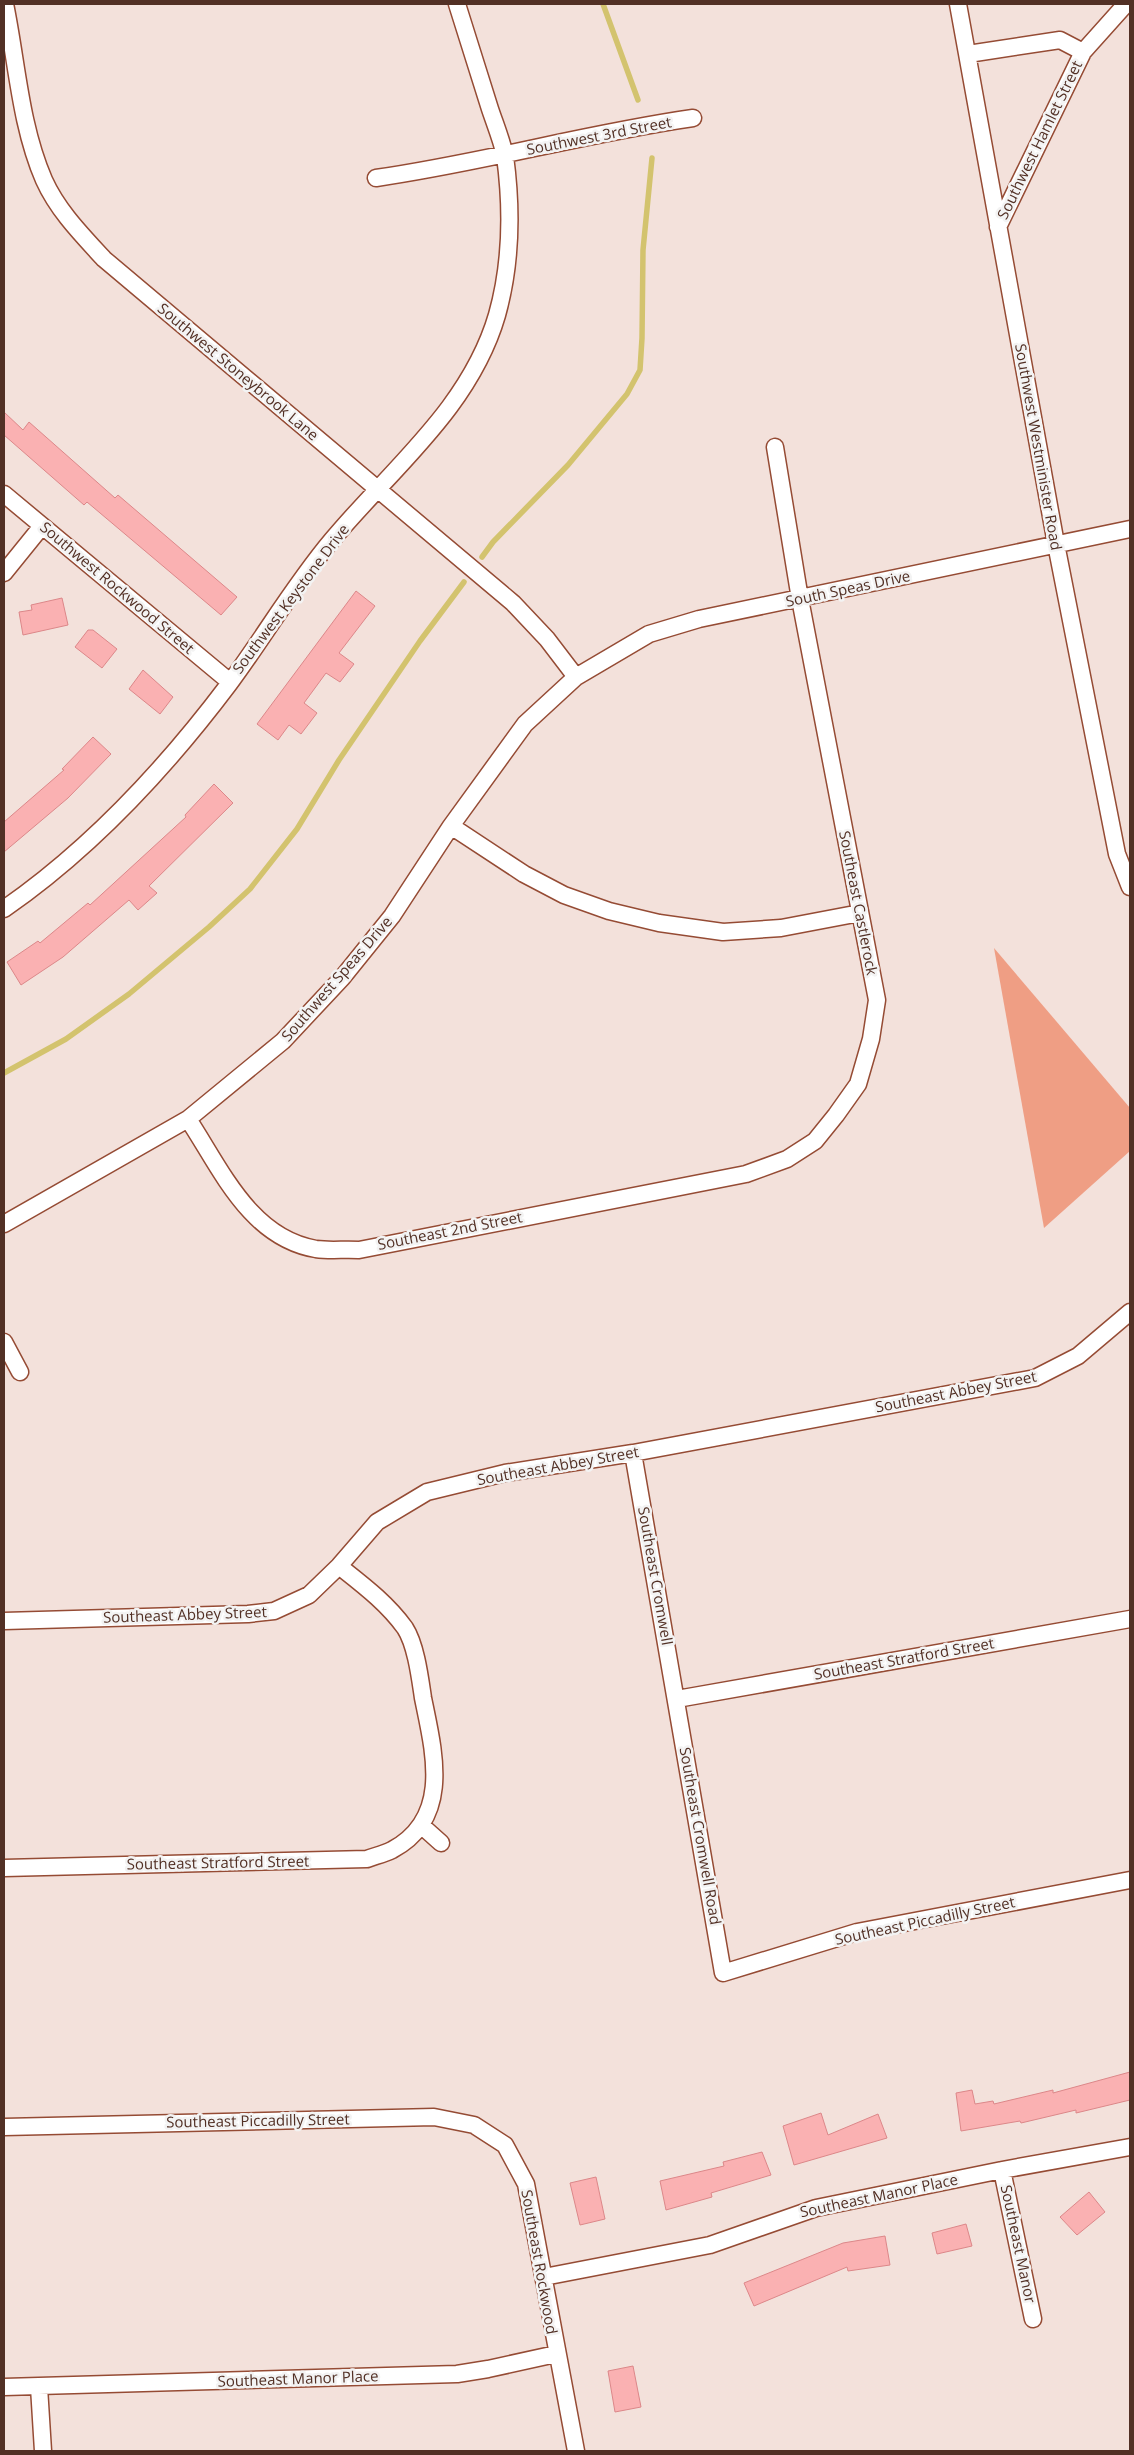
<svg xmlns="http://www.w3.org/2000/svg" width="1134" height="2455" font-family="'Open Sans',sans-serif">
	<rect width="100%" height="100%" fill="#f3e1db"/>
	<path fill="#ef9e84" d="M994 948 1130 1108V1151L1044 1228Z"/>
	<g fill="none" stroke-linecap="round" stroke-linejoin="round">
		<path stroke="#d3c36e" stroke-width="5.5" d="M603 4 638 100
			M482 557 493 542 568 465 627 394 640 370 642 338 643 250 652 158
			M4 1073 66 1039 129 994 209 927 250 889 297 829 339 760 420 641 464 582"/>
	</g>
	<path fill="#fab1b2" stroke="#dc8789" d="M4 412 23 430 29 422 115 498 118 495 237 597 221 615 87 502 84 505 4 435Z
		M356 591 375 606 339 653 354 664 340 682 326 673 304 703 317 713 301 734 289 725 278 740 257 724Z
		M62 598 68 625 23 635 19 612 32 610 31 605Z
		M88 630H93L117 649 102 668 75 647Z
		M143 670 173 697 160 714 129 689Z
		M93 737 111 754 68 798 4 852V822L64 770 62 769Z
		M214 784 233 803 149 886 157 893 138 910 129 900 63 957 21 985 7 962 38 941 40 943 88 903 90 905 186 817 185 815Z
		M1130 2072V2100L1076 2113V2110L1021 2123 1020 2121 961 2131 956 2093 972 2090 975 2104 993 2101 994 2104 1053 2090V2093Z
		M821 2113 828 2135 878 2114 887 2138 794 2165 783 2126Z
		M762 2152 771 2175 711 2193 712 2197 666 2210 660 2181 724 2166 723 2162Z
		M596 2177 605 2219 580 2225 570 2183Z
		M1089 2192 1105 2212 1077 2235 1060 2217Z
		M966 2224 972 2246 937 2254 932 2233Z
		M885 2236 890 2265 848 2271 847 2267 754 2306 744 2283 843 2243Z
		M633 2366 641 2407 615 2412 608 2371Z"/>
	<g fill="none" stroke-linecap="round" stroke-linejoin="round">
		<defs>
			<path id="minor" d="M5 4C17 62 20 125 44 180 58 211 82 235 104 259L513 603 547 639 576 677
				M958 4 1056 544 1117 854 1130 887
				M968 54 1060 40 1083 52
				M376 178C482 163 587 133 693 118
				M998 227 1083 52 1126 4
				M4 494 230 682
				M4 573 42 526
				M451 826 524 874 564 895 609 911 659 923 723 932 781 928 860 913
				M4 909C92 848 165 769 229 684 264 637 294 585 332 540 391 469 470 408 497 315 511 265 512 208 505 156 502 141 495 124 490 109 479 74 468 39 457 4
				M188 1119C221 1169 250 1238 316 1249 330 1251 345 1249 359 1250L746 1174 787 1159 815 1141 836 1115 858 1084 871 1039 877 1000 800 599 775 447
				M4 1224 188 1119 283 1041 342 978 392 916 451 826 525 724 576 677 649 634 699 619 1130 529
				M4 1342 20 1372
				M633 1453 723 1973 857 1932 1130 1880
				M4 1621 248 1614 274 1611 309 1595 339 1566 377 1522 427 1492 505 1473 633 1453 1035 1378 1078 1356 1130 1312
				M677 1699 1130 1619
				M422 1826 441 1843
				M4 1868 367 1859C375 1856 384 1854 392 1850 452 1818 434 1752 423 1698 420 1678 416 1645 405 1628 387 1603 363 1585 339 1566
				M4 2127 434 2117 474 2125 505 2145 526 2184 576 2451
				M1002 2170 1033 2319
				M544 2277 710 2245 816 2208 1002 2170 1130 2147
				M4 2387 457 2374 488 2369 556 2354
				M39 2387 43 2451"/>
		</defs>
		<use href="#minor" stroke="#954b34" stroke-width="19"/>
		<use href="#minor" stroke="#fff" stroke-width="16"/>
	</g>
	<g text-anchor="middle" stroke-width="5" stroke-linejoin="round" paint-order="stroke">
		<g font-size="15" fill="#523025" stroke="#f3f3f3">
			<text transform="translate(599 136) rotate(-11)" y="5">Southwest 3rd Street</text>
			<text transform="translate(1040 140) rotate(-64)" y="5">Southwest Hamlet Street</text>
			<text transform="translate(238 372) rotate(40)" y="5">Southwest Stoneybrook Lane</text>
			<text transform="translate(1038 447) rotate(80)" y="5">Southwest Westminister Road</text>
			<text transform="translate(117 588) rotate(40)" y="5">Southwest Rockwood Street</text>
			<text transform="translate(848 589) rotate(-12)" y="5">South Speas Drive</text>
			<text transform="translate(291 599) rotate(-53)" y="5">Southwest Keystone Drive</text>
			<text transform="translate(858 903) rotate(79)" y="5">Southeast Castlerock</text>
			<text transform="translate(337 979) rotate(-49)" y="5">Southwest Speas Drive</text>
			<text transform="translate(450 1231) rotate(-11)" y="5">Southeast 2nd Street</text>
			<text transform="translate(956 1392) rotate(-11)" y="5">Southeast Abbey Street</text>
			<text transform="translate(558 1466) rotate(-10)" y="5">Southeast Abbey Street</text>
			<text transform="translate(655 1576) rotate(80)" y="5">Southeast Cromwell</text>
			<text transform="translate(185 1615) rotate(-2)" y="5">Southeast Abbey Street</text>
			<text transform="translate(904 1659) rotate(-10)" y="5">Southeast Stratford Street</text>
			<text transform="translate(700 1836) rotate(80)" y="5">Southeast Cromwell Road</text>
			<text transform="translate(218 1863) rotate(-1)" y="5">Southeast Stratford Street</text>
			<text transform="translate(925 1921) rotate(-12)" y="5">Southeast Piccadilly Street</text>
			<text transform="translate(258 2121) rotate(-1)" y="5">Southeast Piccadilly Street</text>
			<text transform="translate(879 2196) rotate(-12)" y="5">Southeast Manor Place</text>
			<text transform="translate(1018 2244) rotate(78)" y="5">Southeast Manor</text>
			<text transform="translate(539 2262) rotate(80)" y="5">Southeast Rockwood</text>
			<text transform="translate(298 2379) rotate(-2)" y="5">Southeast Manor Place</text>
		</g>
	</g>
	<rect width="1134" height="2455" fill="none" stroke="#523025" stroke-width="10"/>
</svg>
